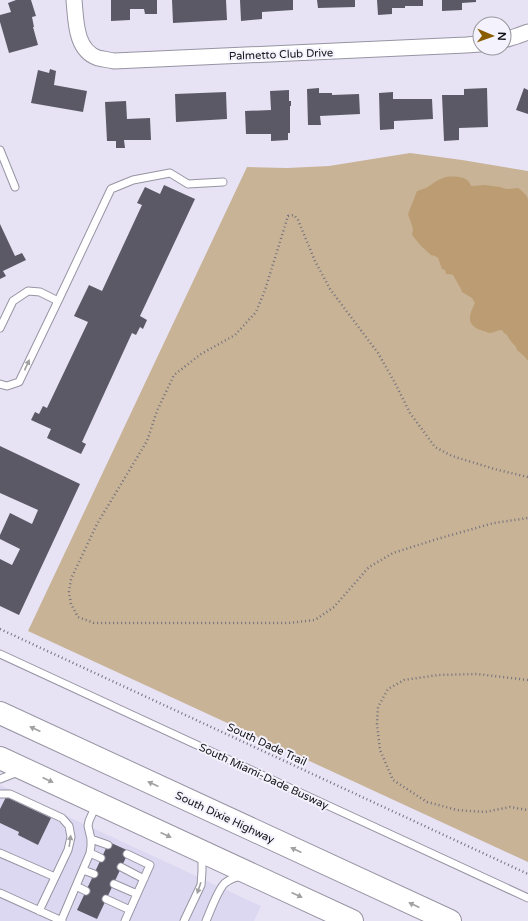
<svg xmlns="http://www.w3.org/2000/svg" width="528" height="921" font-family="'Varela Round',sans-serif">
	<rect width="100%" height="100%" fill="#e7e3f5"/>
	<path fill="#ddd8f1" d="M0 785 261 906 254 921H0Z"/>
	<path fill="#c8b397" d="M410 153 462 160 528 171V862L28 631 247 167 287 168 329 166Z"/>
	<path fill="#bc9d73" d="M446 177C455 176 468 176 471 186L485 185 500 187 507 189 518 188 522 191 527 196 528 200V361L524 356 517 350 516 347 510 340 507 335 504 333 502 330C497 330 494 333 489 333 487 332 485 331 483 331 466 326 468 316 475 303L472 298 462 292C462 290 454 277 453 275 451 274 448 274 446 274L445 270 442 269 438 258 435 256 431 255 421 246 412 235 413 229 408 214 417 191 426 188 438 180Z"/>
	<path fill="#5c5967" d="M16 0H31L36 16 32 17 34 27H33L38 45 9 53 0 22V15L11 12 8 3Z
		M111 0H157V14H145L144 9H130V20L111 21Z
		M172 0H226L227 20 173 23Z
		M240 0H293V10L262 12V19L241 21Z
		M317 0H355V7L318 8Z
		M377 0H423V6H405V8H392V14L378 15Z
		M442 0H476V2L462 3V10L442 11Z
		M50 69 56 71 54 85 87 91 83 112 31 103 38 70 49 73Z
		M319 88V93H332V95L359 94 360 114 320 116 321 125H308L307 89Z
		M487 88 488 127 459 128V140L444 141 442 95H464V89Z
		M524 88 528 90V114L516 110Z
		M289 90V101H291V106H290V133H288V140L271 141V134H246L245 111 271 110 270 91Z
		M226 92 227 119 176 122 175 94Z
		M393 92V99H432L433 119 394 121V129L380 130 379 93Z
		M126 101 127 119 150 118 151 140H124L125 148H116V141H107L105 102Z
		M164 185 195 199 140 316 147 320 143 329 140 327 136 335 132 333 82 442 86 444 81 454 47 438 51 429 31 420 35 412 39 414 43 406 47 408 88 322 74 316 89 285 102 291 142 205 137 203 145 187 160 194Z
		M0 224 15 256 22 253 26 260 3 271 6 276 0 279Z
		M0 446 80 484 19 615 0 606V559L12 565 20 549 0 539V535L10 513 32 524 38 510 0 493Z
		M6 797 51 818 38 845 18 835 19 832 0 823V809Z
		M109 842 129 851 97 919 77 910Z"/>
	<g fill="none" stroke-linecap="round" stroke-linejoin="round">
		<defs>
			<path id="service" d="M0 150 15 187
				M58 301 111 189 133 180 170 173 188 184 223 182
				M0 328 13 301 28 291 40 292 58 301 19 382 7 386 0 384
				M0 654 528 898
				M0 779 18 772
				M0 794H10L62 818 69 826 71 837 68 850 39 911
				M91 839 108 845
				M0 853 55 877
				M90 853 101 858
				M121 867 144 879
				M83 870 94 874
				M114 884 137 894
				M76 886 86 891
				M0 893 62 921
				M106 899 130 910
				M61 921 90 853 91 846V839L88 826 89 821 96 805
				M125 921 150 865 127 854
				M184 921 201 885 202 871V856
				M206 921C210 912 218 889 225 883 230 879 236 877 242 876"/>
			<path id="minor" d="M74 0C76 20 75 50 98 58 103 59 109 60 114 61L466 45 480 44
				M504 40 517 36 528 32"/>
			<path id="trunk" d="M0 713 450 921
				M0 758 352 921"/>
		</defs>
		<use href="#service" stroke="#9794a3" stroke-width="9"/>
		<use href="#minor" stroke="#9794a3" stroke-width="17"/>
		<use href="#trunk" stroke="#9794a3" stroke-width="24"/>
		<path stroke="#73717c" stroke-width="2.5" stroke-dasharray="1 3" stroke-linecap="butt" d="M528 477 498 470 452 456 435 447 410 413 395 383 378 353 330 289 315 261 298 220 294 215 288 216 265 290 256 312 235 335 201 354 174 375 157 411 147 441 97 524 71 579 69 592 71 604 78 617 94 623H289L315 620 334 607 369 567 393 553 437 539 494 523 528 518
			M0 629 528 874
			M528 680 477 674 438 675 404 680 388 689 378 707 377 724 380 750 393 780 427 802 457 810 485 812 510 807 528 810"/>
		<use href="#service" stroke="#fff" stroke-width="7"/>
		<use href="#minor" stroke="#fff" stroke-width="15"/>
		<use href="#trunk" stroke="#fff" stroke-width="22"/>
	</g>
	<defs><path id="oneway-solid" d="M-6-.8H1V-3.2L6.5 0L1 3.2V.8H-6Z"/></defs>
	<g fill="#a1a0a2">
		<use href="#oneway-solid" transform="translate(27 365) rotate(-65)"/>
		<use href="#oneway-solid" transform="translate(35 729) rotate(-155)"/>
		<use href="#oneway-solid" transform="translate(48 780) rotate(25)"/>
		<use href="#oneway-solid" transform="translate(153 784) rotate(-155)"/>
		<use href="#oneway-solid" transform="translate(166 835) rotate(25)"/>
		<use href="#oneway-solid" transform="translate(70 841) rotate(-82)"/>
		<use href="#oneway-solid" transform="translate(296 850) rotate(-155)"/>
		<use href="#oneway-solid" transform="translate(199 888) rotate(109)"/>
		<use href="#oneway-solid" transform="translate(297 895) rotate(25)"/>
		<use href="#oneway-solid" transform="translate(414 905) rotate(-155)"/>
	</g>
	<g text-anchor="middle" stroke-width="4" stroke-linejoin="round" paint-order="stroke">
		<g font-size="11" fill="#131217" stroke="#f4f2fc">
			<text transform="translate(281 54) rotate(-2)" y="4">Palmetto Club Drive</text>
			<text transform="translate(267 744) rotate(25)" y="4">South Dade Trail</text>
			<text transform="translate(264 776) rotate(25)" y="4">South Miami-Dade Busway</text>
			<text transform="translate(225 817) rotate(25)" y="4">South Dixie Highway</text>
		</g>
	</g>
	<g transform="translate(492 36) rotate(92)"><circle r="19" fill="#f4f2fc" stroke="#9a98a0"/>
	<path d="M0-3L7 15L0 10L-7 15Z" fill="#8a5d01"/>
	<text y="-6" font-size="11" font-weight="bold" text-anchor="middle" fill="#131217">N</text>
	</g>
</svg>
